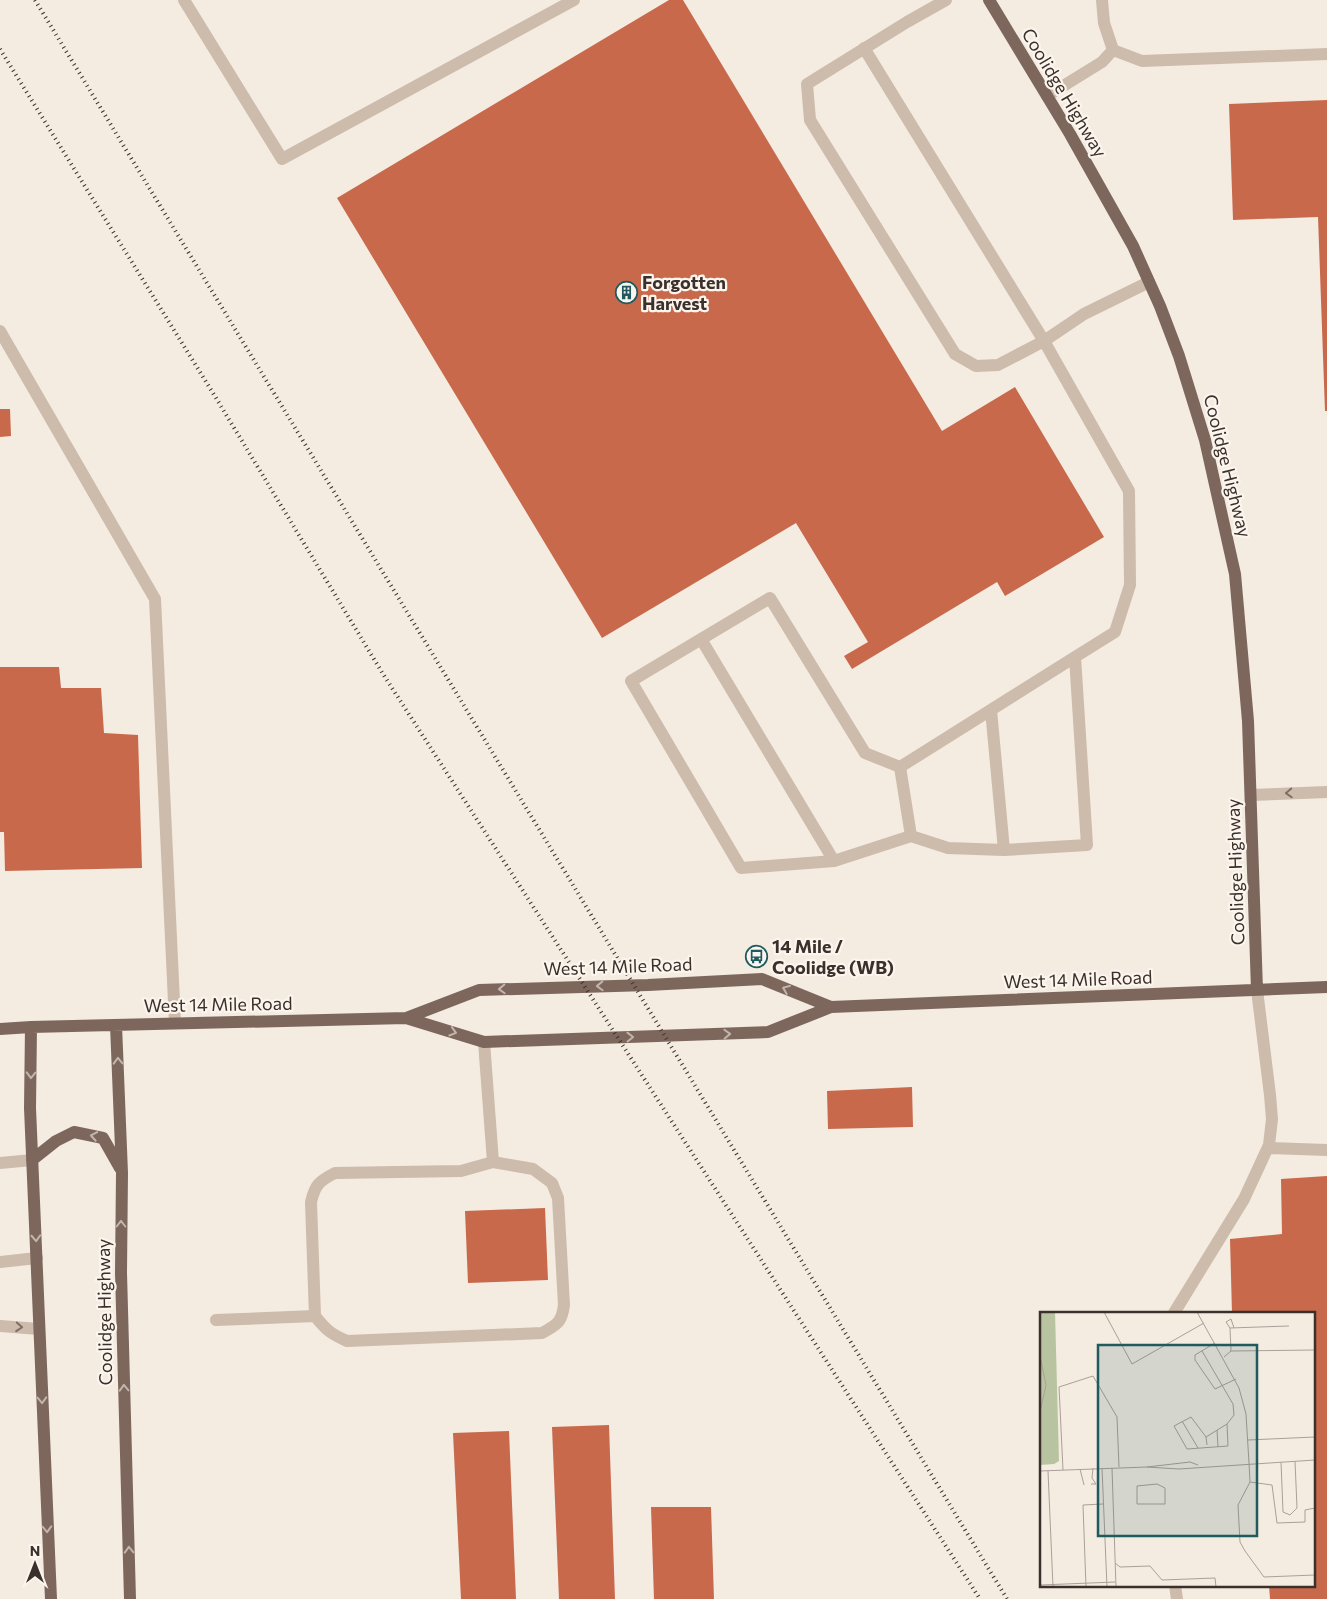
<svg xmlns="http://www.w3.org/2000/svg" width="1327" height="1599" font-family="Commissioner,sans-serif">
	<rect width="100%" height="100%" fill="#f4ebe1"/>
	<path fill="#c8694b" d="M669 0H683L942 431 1015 387 1104 537 1005 596 997 582 852 669 844 656 868 642 796 523 602 638 337 198Z
		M1327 100V411H1325L1318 217 1233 220 1229 104Z
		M0 409H10L11 436 0 437Z
		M0 667H59L61 688H101L104 733 138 735 142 868 5 871 4 832H0Z
		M912 1087 913 1127 828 1129 827 1091Z
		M1327 1176V1599H1270L1269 1585H1313V1313H1232L1230 1239 1282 1234 1281 1179Z
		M545 1208 548 1280 468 1283 465 1211Z
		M609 1425 615 1599H559L552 1427Z
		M509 1431 516 1599H461L453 1433Z
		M651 1507H711L714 1599H654Z"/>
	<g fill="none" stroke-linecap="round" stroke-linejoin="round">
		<path stroke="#cdbbac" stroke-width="12" d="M184 0 282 159 574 0
			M946 0 907 22 807 84 810 120 955 354 976 366 998 365 1044 341 1084 314 1149 282
			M1102 0 1104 23 1113 50
			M864 48 1044 341 1129 491 1130 585 1115 632 1075 657
			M1047 96 1102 62 1113 50 1142 61 1327 54
			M0 331 155 599 175 1023
			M770 598 865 753 900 767 1075 657 1087 845 1004 850 948 848 911 836 834 861 741 868 631 681Z
			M701 639 834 861
			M991 710 1004 850
			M900 767 911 836
			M1251 795 1327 792
			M484 1042 493 1162
			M1268 1148 1327 1150
			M493 1162 533 1169 552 1183 558 1198 564 1305C562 1322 557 1325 542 1333L347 1341C331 1334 326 1330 315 1316L311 1202C315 1185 319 1181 335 1173L461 1171Z
			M0 1163 32 1160
			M0 1262 37 1258
			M1174 1313 1244 1199 1269 1145 1272 1119 1270 1095 1257 990
			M216 1320 315 1316
			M0 1326 39 1329
			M1175 1585 1177 1599"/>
		<path stroke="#7d675c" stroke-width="12" d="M989 0 1070 134 1133 246 1160 306 1179 356 1205 440 1235 574 1248 721 1257 990
			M406 1018 479 990 648 985 762 979 831 1007
			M116 1025 122 1173 121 1273 130 1599
			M31 1027 30 1108 51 1599
			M0 1029 31 1027 406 1018 484 1042 768 1032 831 1007 1327 987
			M32 1160 56 1141 74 1132 103 1138 120 1168"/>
		<path stroke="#3b302b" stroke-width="4" stroke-dasharray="1 4" stroke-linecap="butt" d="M35 0 1007 1599
			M0 49 216 398 383 674 980 1599"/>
	</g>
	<defs><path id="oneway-chevron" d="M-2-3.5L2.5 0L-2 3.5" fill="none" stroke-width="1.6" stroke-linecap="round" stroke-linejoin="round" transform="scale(1.25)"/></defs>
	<g stroke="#7d6f65">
		<use href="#oneway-chevron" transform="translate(1289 793) rotate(177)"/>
		<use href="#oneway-chevron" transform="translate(19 1327) rotate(4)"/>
	</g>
	<g stroke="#c2b5ac">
		<use href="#oneway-chevron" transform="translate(600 986) rotate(178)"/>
		<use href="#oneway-chevron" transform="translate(502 989) rotate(178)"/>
		<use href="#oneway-chevron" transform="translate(786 989) rotate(-158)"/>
		<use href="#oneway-chevron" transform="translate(453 1032) rotate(17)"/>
		<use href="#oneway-chevron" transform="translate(727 1034) rotate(-2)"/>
		<use href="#oneway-chevron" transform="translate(630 1037) rotate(-1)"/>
		<use href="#oneway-chevron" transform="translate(118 1061) rotate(-92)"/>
		<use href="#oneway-chevron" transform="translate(31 1075) rotate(91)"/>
		<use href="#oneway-chevron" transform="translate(94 1136) rotate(-170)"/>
		<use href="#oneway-chevron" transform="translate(121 1224) rotate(-90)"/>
		<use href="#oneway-chevron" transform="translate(36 1238) rotate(87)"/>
		<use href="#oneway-chevron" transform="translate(124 1388) rotate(-92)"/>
		<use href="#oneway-chevron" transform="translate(42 1400) rotate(88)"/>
		<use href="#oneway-chevron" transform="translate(47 1529) rotate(88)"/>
		<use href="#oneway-chevron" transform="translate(129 1550) rotate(-92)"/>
	</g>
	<defs>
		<symbol id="building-ring" viewBox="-11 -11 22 22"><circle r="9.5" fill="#fbf5ee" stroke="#1f5a5e" stroke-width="1.5"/><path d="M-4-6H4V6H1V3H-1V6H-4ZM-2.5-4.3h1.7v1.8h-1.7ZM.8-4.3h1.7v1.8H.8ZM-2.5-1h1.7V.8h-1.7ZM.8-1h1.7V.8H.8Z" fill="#1f5a5e"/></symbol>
		<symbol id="bus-ring" viewBox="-11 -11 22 22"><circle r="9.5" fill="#fbf5ee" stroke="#1f5a5e" stroke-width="1.5"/><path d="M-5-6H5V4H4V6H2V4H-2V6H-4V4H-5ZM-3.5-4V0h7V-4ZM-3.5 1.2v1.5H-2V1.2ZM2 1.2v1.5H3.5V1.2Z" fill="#1f5a5e"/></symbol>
	</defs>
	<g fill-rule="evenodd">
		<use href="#building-ring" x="614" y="280" width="25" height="25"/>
		<use href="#bus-ring" x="744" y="944" width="25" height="25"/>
	</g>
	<g text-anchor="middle" stroke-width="4.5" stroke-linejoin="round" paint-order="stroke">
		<g font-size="18" fill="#3b302b" stroke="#fbf5ee">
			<text transform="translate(1064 93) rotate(59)" y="6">Coolidge Highway</text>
			<text transform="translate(1227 466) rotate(76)" y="6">Coolidge Highway</text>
			<text transform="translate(1236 872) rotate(-92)" y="6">Coolidge Highway</text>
			<text transform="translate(618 967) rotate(-2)" y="6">West 14 Mile Road</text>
			<text transform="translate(1078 980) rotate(-2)" y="6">West 14 Mile Road</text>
			<text transform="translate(218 1005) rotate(-1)" y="6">West 14 Mile Road</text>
			<text transform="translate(105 1312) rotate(-91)" y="6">Coolidge Highway</text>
		</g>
		<g font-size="18" font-weight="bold" fill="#3b302b" stroke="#fbf5ee" text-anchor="start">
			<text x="642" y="289">Forgotten<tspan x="642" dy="21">Harvest</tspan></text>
			<text x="772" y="953">14 Mile /<tspan x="772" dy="21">Coolidge (WB)</tspan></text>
		</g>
	</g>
	<g transform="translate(1040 1312)">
		<rect width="275" height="275" fill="#f4ebe1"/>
		<path d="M0 0H15L19 149 14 152 0 153Z" fill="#b8c4a0"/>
		<path fill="none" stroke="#aaa098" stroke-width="1" d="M64 0 92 52 164 11M157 0 199 76 206 102 209 151M190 16 186 10 191 7 194 16M175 31 155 43V48L175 77 196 67M162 39 193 92 194 103 187 112M191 39 190 16 249 14M0 44 6 73 0 100M184 45 191 39 275 38M142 109 158 136M177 118 178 135M166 125 187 112 188 134 147 137 134 114 151 105 166 125 167 133M208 128 275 125M241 150 243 200 250 203 257 196 255 149M209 151 210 170 198 193 200 230 205 239 224 265 275 263M107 155 150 150 158 153M62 156 67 275M72 156 76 275M40 157 44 173M23 158 19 75 53 64 77 105 79 155M0 159 107 155 139 157 275 148M8 159 13 275M210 170 232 173 237 211 265 210V198L275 196M51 172H56L52 166 53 156M117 172 125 176V192H97V174ZM75 251 80 255 110 254 122 268 175 266 176 275M0 273 75 270M46 275 43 193 63 192"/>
		<path fill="#1f5a5e" fill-opacity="0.15" stroke="#1f5a5e" stroke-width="2.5" d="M58 33H217V224H58Z"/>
		<rect width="275" height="275" fill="none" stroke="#3b302b" stroke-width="2.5"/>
	</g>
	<g transform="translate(35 1564)" stroke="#fbf5ee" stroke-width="4" paint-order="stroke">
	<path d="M0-4L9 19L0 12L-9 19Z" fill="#3b302b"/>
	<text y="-8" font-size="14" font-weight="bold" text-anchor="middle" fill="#3b302b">N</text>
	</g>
</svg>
